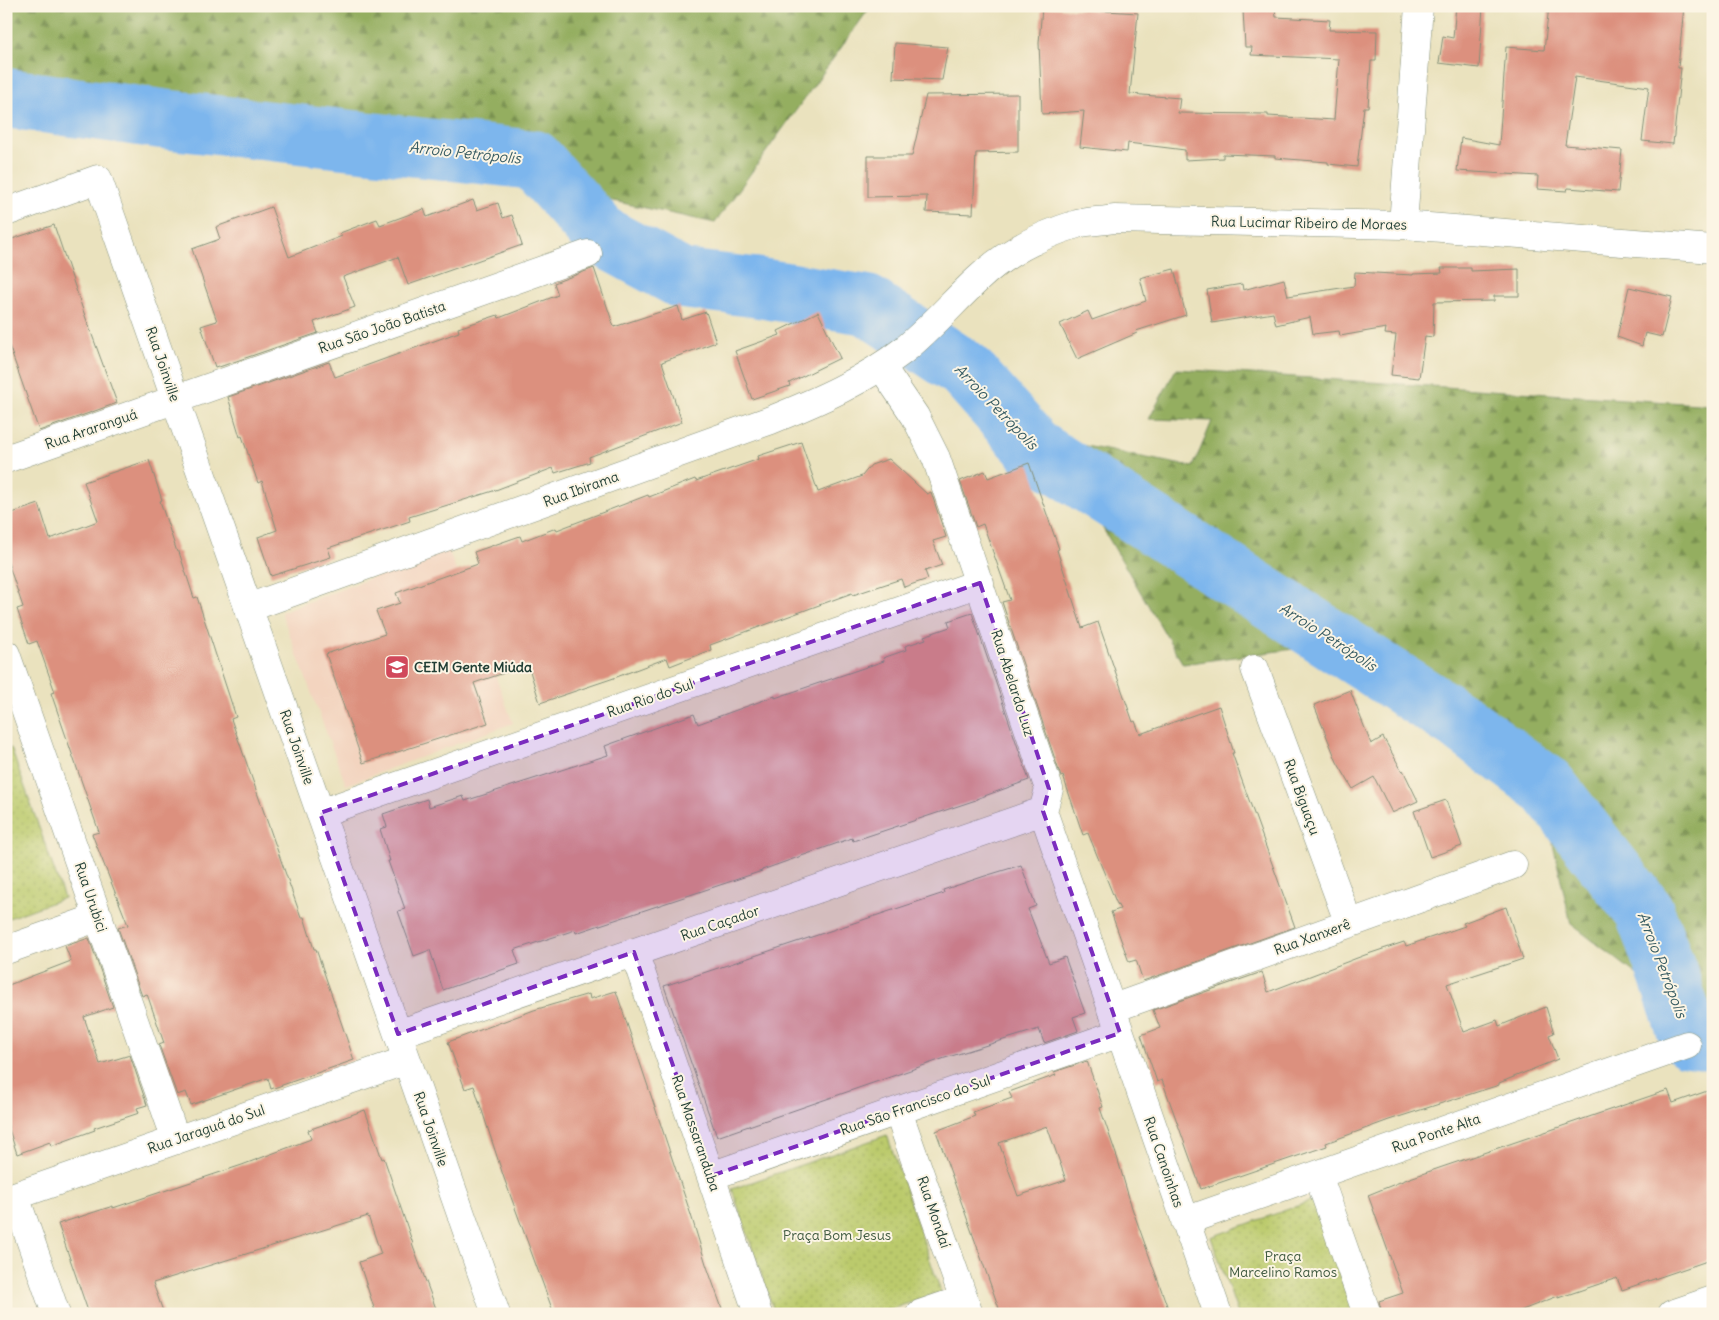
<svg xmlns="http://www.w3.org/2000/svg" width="1719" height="1320" font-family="Delius,sans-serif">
	<defs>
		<pattern id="grass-dots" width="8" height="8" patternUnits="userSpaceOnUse" patternTransform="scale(1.25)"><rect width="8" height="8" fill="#bbca6c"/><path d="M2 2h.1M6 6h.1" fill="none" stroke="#a0ae5e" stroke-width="1.8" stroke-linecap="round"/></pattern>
		<pattern id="forest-firs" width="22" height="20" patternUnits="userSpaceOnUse" patternTransform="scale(1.25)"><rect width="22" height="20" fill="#94ae60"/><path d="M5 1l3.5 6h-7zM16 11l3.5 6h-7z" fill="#788f50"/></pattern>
	</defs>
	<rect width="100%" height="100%" fill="#fcf5e5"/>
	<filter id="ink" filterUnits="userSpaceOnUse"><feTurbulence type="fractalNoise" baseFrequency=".02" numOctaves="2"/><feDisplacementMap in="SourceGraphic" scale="10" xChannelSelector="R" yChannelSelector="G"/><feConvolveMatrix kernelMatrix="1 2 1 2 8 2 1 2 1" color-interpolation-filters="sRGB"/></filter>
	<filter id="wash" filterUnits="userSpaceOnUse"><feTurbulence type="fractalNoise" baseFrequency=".0096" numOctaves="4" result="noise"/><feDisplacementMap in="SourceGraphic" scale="20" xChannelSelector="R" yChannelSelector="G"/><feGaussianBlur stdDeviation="1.12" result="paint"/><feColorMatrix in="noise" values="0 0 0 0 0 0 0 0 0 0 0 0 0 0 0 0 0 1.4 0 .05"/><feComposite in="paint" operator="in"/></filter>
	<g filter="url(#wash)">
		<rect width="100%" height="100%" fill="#eae2be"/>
		<path fill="#f3d4bf" d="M448 549 513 723 346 785 281 612Z"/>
		<path fill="url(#grass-dots)" stroke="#6d8450" d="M11 748 64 898 6 919V749Z
			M887 1135 941 1292 877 1314H775L732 1189Z
			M1314 1200 1354 1314H1238L1211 1237Z"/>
		<path fill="url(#forest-firs)" stroke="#5a764a" d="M6 6H871L715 223 6 70Z
			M1176 369 1713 405V1033L1571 924 1544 805 1308 647 1183 664 1050 439 1193 467 1212 421 1149 419Z"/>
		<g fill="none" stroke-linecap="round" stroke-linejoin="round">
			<path stroke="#7db6ed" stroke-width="60" d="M6 98 162 119 534 160 602 236 682 279 753 287 867 305 965 370 1035 449 1463 724 1547 786 1644 911 1668 974 1689 1038 1713 1041"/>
		</g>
		<g id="blocks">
			<path fill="#dc907e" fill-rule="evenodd" d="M1456 6H1483L1479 68 1439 63 1443 36 1453 38Z
				M1549 6H1684L1678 68H1681L1673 144 1642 141 1649 87 1575 77 1565 145 1622 150 1618 192 1568 188 1567 191 1537 189 1538 176 1457 171 1461 138 1499 145 1506 47 1544 50Z
				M1042 7 1138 13 1130 94 1180 98 1178 113 1268 114V116L1334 120 1339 59 1251 55 1252 47H1245L1243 10 1275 8 1276 17 1330 20 1329 30 1377 31 1376 61H1371L1368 107H1364L1357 167 1328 164V162L1275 158V156L1223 154V158L1185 160V150L1128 143 1127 152 1080 147 1084 111 1042 114 1039 43Z
				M895 43 948 47 942 80 893 78Z
				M1018 94V152L976 153 973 214 926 212 927 196 868 197V156H912L926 95Z
				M473 200 477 210 498 203 503 218 512 215 522 245 408 285 398 257 343 277 355 307 314 322 318 333 219 367 218 366 215 367 201 326 217 321 192 249 220 239 216 227 271 207 289 257 342 236 340 233 377 219 380 225 424 209 427 217Z
				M54 225 84 313 117 403 39 431 6 337V241Z
				M594 268 614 327 678 306 682 320 706 312 716 342 662 362 682 422 589 457 590 462 555 473 553 468 493 491 409 517 410 521 328 548 331 557 271 576 258 537 277 530 262 481 258 483 242 436 240 437 228 397 329 362 335 377 459 332 458 328 498 315 499 318 558 295 554 283Z
				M1441 268H1471V271L1519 269V296H1494V301L1434 302 1433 337 1425 336 1419 378 1391 375 1396 335 1385 334 1386 328 1340 336 1339 331 1313 334 1310 317 1276 325 1273 313 1212 323 1207 290 1242 284 1243 290 1284 279 1288 296 1354 286 1355 272 1413 275V274L1442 273Z
				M1174 269 1186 315 1136 331 1137 333 1077 359 1060 324 1088 311 1092 320 1146 301 1140 278Z
				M1629 287 1672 297 1662 337 1645 333 1642 346 1617 337Z
				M818 312 840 358 789 383 790 386 752 399 735 351 780 335 778 331Z
				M801 442 818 492 862 476 871 465 889 459 927 494 931 492 946 537 933 541 942 565 925 571 928 579 904 587 901 579 853 595 852 593 710 645 711 650 670 666 667 658 614 678 540 703 528 665 474 683 488 723 363 763 326 654 385 634 376 611 400 603 396 593 478 564 474 552 520 536 522 541 556 528 557 530 648 495 649 497 695 479 696 481 759 459 758 456Z
				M149 460 162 500 160 501 177 552H179L194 598 197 597 236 717 231 719 301 917H304L314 949H316L354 1060 271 1089 268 1078 191 1105 186 1092 177 1095 159 1045 164 1043 147 994 142 996 118 928 128 925 92 834 99 832 51 693 55 692 37 641 29 644 17 609 23 607 6 557V515L39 504 50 539 98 521 84 482Z
				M1029 463 1059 549 1057 550 1082 628 1098 622 1133 722 1135 721 1140 734 1219 706 1234 753H1232L1295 927 1143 981 1136 960 1129 962 1111 912 1120 909 1116 902 1088 833 1083 835 1063 776 1061 777 1002 602 1010 600 983 524 976 527 960 481 985 471 988 478Z
				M972 613 1029 780 976 799V800L853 841 852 838 762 870V871L576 933 575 930 514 950 519 964 443 990 430 950 414 956 398 911 405 909 388 861H390L380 829 387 827 383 814 427 799 429 807 463 796 465 801 608 755 605 746 694 714 698 724 775 696V698L884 661 883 658 906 650 905 646 926 639 924 636 950 627 948 621Z
				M1350 690 1371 744 1383 737 1402 771 1403 770 1418 801 1392 813 1374 777 1353 789 1337 762 1314 705Z
				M1446 800 1462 846 1430 857 1414 811Z
				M1021 865 1036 906 1028 909 1049 963 1065 957 1085 1013 1073 1017 1078 1031 1044 1043 1039 1029 945 1058 717 1137 664 986 944 893 943 890 985 876Z
				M1506 907 1523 959 1447 984 1464 1032 1497 1020 1499 1026 1546 1007 1554 1033 1549 1035 1558 1059 1499 1083V1085L1389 1120 1326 1143 1327 1146 1201 1189 1162 1080 1157 1082 1141 1035 1160 1028 1153 1010 1262 972 1268 992 1365 955 1404 942 1406 946 1465 926 1463 923Z
				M89 938 113 1007 84 1017 100 1064 130 1055 147 1105 137 1108 139 1113 94 1128 95 1130 51 1146 50 1142 17 1154 6 1120V986L71 961 65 946Z
				M616 991 691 1215 706 1264 724 1314H554L504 1178 474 1086 465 1089 448 1042 534 1010 589 994 590 999Z
				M1087 1061 1103 1107 1100 1108 1117 1157 1132 1208 1170 1314H1001L936 1131 975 1116 973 1112 1012 1098 1009 1092 1056 1075 1054 1072ZM1047 1126 1066 1180 1018 1196 999 1143Z
				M1713 1089V1259L1622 1290 1617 1278 1558 1298V1296L1512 1314H1382L1379 1301 1403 1293 1368 1195 1410 1178 1668 1090 1673 1103Z
				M365 1110 382 1159 384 1158 413 1244H412L438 1314H376L359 1262 381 1254 368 1216 153 1283 164 1314H89L58 1224 113 1206V1208L242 1165 311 1139 308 1130Z"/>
		</g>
	</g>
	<g filter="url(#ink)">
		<use href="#blocks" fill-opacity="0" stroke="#849079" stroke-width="1"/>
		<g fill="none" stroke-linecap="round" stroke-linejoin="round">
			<defs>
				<path id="minor" d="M6 212 98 179 496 1314
					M1403 225 1419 6
					M881 366 915 416 936 458 1049 789 1043 811 1218 1314
					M6 459 588 254
					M248 608 771 420C818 401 864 381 904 350 931 328 953 302 978 279 1005 253 1041 235 1077 224 1088 221 1102 221 1114 219L1403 225 1713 249
					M6 654 176 1140
					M1255 669 1349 924
					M320 813 980 583
					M6 950 99 917
					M634 952 758 1314
					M1111 1009 1513 865
					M398 1034 1043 811
					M898 1111 969 1314
					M1318 1175 1367 1314
					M711 1176 1120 1033
					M15 1196 56 1314
					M6 1199 407 1060
					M1185 1221 1687 1045
					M920 1314 964 1299
					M1672 1314 1713 1300"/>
			</defs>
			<use href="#minor" stroke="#849079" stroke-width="29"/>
			<use href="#minor" stroke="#fff" stroke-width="28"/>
		</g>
	</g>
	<path fill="#7b2cbf" fill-opacity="0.2" stroke="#7b2cbf" stroke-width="4" stroke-dasharray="10 6" stroke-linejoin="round" d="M980 583 1049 789 1043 811 1120 1033 711 1176 634 952 398 1034 320 813Z"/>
	<defs>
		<symbol id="school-square" viewBox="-11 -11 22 22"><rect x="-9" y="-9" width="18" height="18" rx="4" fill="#d1495b" stroke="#fcf5e5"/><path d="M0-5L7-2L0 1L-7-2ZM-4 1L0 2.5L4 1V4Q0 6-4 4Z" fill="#fff"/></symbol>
	</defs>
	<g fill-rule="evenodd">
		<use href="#school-square" x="383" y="653" width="28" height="28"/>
	</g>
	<g text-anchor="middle" stroke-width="4" stroke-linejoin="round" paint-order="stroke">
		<g font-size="14" fill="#1f3d34" stroke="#fcf5e5">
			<text transform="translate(1309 223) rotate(1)" y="5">Rua Lucimar Ribeiro de Moraes</text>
			<text transform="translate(382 327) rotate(-19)" y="5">Rua São João Batista</text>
			<text transform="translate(163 364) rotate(71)" y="5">Rua Joinville</text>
			<text transform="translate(91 429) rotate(-19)" y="5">Rua Araranguá</text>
			<text transform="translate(581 489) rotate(-20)" y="5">Rua Ibirama</text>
			<text transform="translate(1013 683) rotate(72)" y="5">Rua Abelardo Luz</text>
			<text transform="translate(650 698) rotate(-19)" y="5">Rua Rio do Sul</text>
			<text transform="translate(297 747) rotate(71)" y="5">Rua Joinville</text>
			<text transform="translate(1302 797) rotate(70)" y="5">Rua Biguaçu</text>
			<text transform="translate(91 897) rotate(71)" y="5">Rua Urubici</text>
			<text transform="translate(720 923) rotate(-19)" y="5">Rua Caçador</text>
			<text transform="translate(1312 937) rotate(-20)" y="5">Rua Xanxerê</text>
			<text transform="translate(915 1105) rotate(-19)" y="5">Rua São Francisco do Sul</text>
			<text transform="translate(206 1129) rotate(-19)" y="5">Rua Jaraguá do Sul</text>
			<text transform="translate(431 1129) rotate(71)" y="5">Rua Joinville</text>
			<text transform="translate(696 1133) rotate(71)" y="5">Rua Massaranduba</text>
			<text transform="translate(1436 1133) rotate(-19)" y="5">Rua Ponte Alta</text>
			<text transform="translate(1164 1162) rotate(71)" y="5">Rua Canoinhas</text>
			<text transform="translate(934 1212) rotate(71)" y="5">Rua Mondaí</text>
		</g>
		<g font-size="14" font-weight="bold" fill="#1f3d34" stroke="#fcf5e5" text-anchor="start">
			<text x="414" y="672">CEIM Gente Miúda</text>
		</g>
		<g font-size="14" fill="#3e593f" stroke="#fcf5e5">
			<text x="837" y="1240">Praça Bom Jesus</text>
			<text x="1283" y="1261">Praça<tspan x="1283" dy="16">Marcelino Ramos</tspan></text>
		</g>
		<g font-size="15" font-style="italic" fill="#365b62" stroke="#fcf5e5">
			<text transform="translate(465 153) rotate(6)" y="5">Arroio Petrópolis</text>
			<text transform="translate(996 407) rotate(46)" y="5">Arroio Petrópolis</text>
			<text transform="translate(1328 637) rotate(33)" y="5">Arroio Petrópolis</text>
			<text transform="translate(1662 965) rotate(69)" y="5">Arroio Petrópolis</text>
		</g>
	</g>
	<rect width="1719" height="1320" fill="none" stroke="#fcf5e5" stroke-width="25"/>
</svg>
